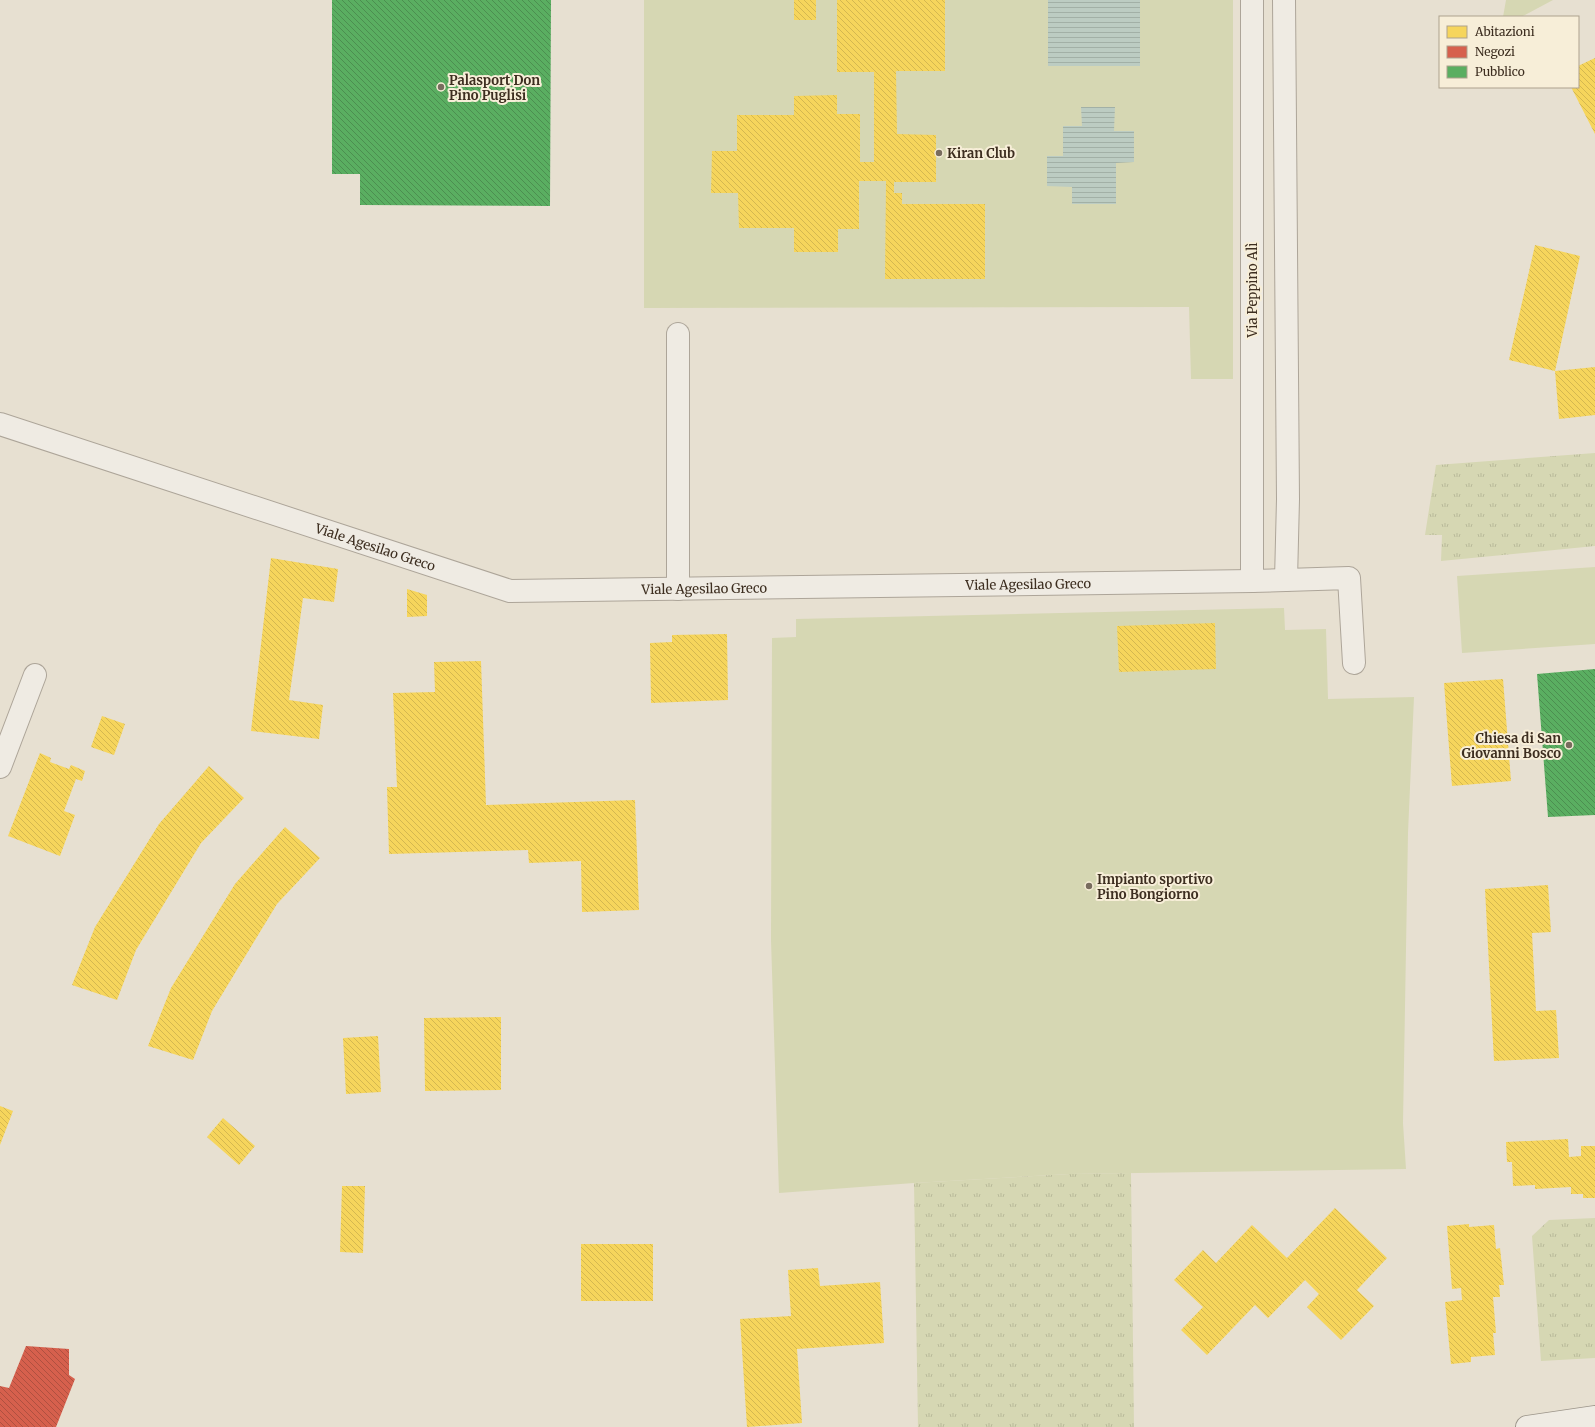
<svg xmlns="http://www.w3.org/2000/svg" width="1595" height="1427" font-family="Merriweather,serif">
	<defs>
		<pattern id="park-tufts" width="24" height="20" patternUnits="userSpaceOnUse"><rect width="24" height="20" fill="#d6d7b3"/><path d="M3 7l-1-3M5 7V3M7 7l1-3M15 17l-1-3M17 17v-4M19 17l1-3" fill="none" stroke="#b9b99a"/></pattern>
		<pattern id="water-rules" width="6" height="5" patternUnits="userSpaceOnUse"><rect width="6" height="5" fill="#bcccc2"/><path d="M0 2.5h6" fill="none" stroke="#a2b0a6"/></pattern>
		<pattern id="homes-back-hatch" width="6" height="6" patternUnits="userSpaceOnUse"><rect width="6" height="6" fill="#f6d55c"/><path d="M-1 5l2 2M0 0l6 6M5-1l2 2" fill="none" stroke="#d4b750"/></pattern>
		<pattern id="shops-back-hatch" width="6" height="6" patternUnits="userSpaceOnUse"><rect width="6" height="6" fill="#d6604d"/><path d="M-1 5l2 2M0 0l6 6M5-1l2 2" fill="none" stroke="#af5040"/></pattern>
		<pattern id="public-back-hatch" width="6" height="6" patternUnits="userSpaceOnUse"><rect width="6" height="6" fill="#5aae61"/><path d="M-1 5l2 2M0 0l6 6M5-1l2 2" fill="none" stroke="#4c8e50"/></pattern>
	</defs>
	<rect width="100%" height="100%" fill="#e7e0d1"/>
	<path fill="#d6d7b3" d="M644 0H1233V379H1191L1189 307 644 308Z
		M1506 0H1553L1521 17H1503Z
		M1595 567V644L1462 653 1457 576Z
		M1284 608 1285 630 1326 629 1328 699 1414 697 1408 833 1403 1123 1406 1169 1070 1174 914 1183 779 1193 771 940 772 638 796 637V619Z"/>
	<path fill="url(#park-tufts)" d="M1595 453V546L1441 561 1442 535H1425L1436 465Z
		M1131 1173 1134 1427H918L914 1183 1070 1174Z
		M1595 1218V1358L1541 1361 1532 1236 1549 1220Z"/>
	<path fill="url(#water-rules)" d="M1048 0H1140V66H1048Z
		M1081 107H1115L1114 131H1134V162L1116 163V204H1072V187L1047 186V156H1063V126H1082Z"/>
	<path fill="url(#homes-back-hatch)" d="M794 0H816V20H794Z
		M837 0H945V71H896L897 134 936 135V182H894V193H902V204H985V279H885L886 181H859V229H838V252H794V228H739L738 193H711L712 151H737V115H794V96L837 95V114H860V162H874V72H837Z
		M1595 58V134L1571 87H1578V66Z
		M1535 245 1580 256 1555 371 1595 367V415L1559 419 1555 371 1509 360Z
		M271 558 338 569 334 602 303 598 289 700 323 705 319 739 251 731Z
		M407 589 427 595V616L407 617Z
		M1215 623 1216 669 1119 672 1117 626Z
		M727 634 728 700 651 703 650 643 672 642V635Z
		M481 661 486 805 635 800 639 910 582 912 581 861 529 863 528 850 389 854 387 787H397L393 693 435 692 434 662Z
		M1503 679 1511 781 1452 786 1444 683Z
		M102 716 125 724 114 755 91 747Z
		M40 753 51 758 50 762 69 769 71 765 85 771 82 781 76 779 64 811 75 815 60 856 8 836Z
		M209 766 244 798 201 843 136 950 117 1000 72 985 95 927 159 824Z
		M285 827 320 858 277 904 212 1011 193 1060 148 1046 171 988 235 884Z
		M1548 885 1551 932 1532 933 1536 1011 1556 1010 1559 1058 1494 1061 1485 889Z
		M501 1017V1090L425 1091 424 1018Z
		M378 1036 381 1092 346 1094 343 1038Z
		M0 1106 13 1111 0 1145Z
		M223 1118 255 1146 239 1165 207 1137Z
		M1568 1139 1569 1157 1581 1156V1146H1595V1198H1583V1194H1571V1187L1535 1189V1185L1513 1186 1512 1162H1507L1506 1142Z
		M342 1186H365L363 1253 340 1252Z
		M1335 1208 1387 1258 1357 1290 1374 1306 1341 1340 1307 1307 1319 1294 1305 1280 1268 1318 1255 1305 1207 1355 1181 1330 1203 1307 1174 1280 1203 1250 1216 1263 1252 1225 1287 1258Z
		M1469 1224V1227L1494 1225 1496 1249 1500 1248 1504 1285H1499L1500 1297H1493L1496 1333H1493L1495 1355 1471 1357V1362L1451 1364 1445 1302 1462 1300 1461 1288 1452 1289 1447 1226Z
		M581 1244H653V1301H581Z
		M818 1268 820 1286 880 1282 884 1343 797 1349 802 1423 747 1427 740 1319 791 1316 788 1270Z"/>
	<path fill="url(#shops-back-hatch)" d="M26 1346 69 1349V1375L75 1379 56 1427H0V1386L9 1388Z"/>
	<path fill="url(#public-back-hatch)" d="M332 0H551L550 206 360 205V174H332Z
		M1595 669V815L1548 817 1537 674Z"/>
	<g fill="none" stroke-linecap="round" stroke-linejoin="round">
		<defs>
			<g id="minor">
				<path d="M1252 0V581"/>
				<path d="M1284 0 1288 499 1286 580"/>
				<path id="s1" d="M0 424 510 591 1252 581 1349 578 1354 663"/>
				<path d="M678 589V334"/>
				<path d="M0 767 35 675"/>
			</g>
			<path id="secondary" d="M1527 1427 1595 1417"/>
		</defs>
		<use href="#minor" stroke="#ada599" stroke-width="24"/>
		<use href="#secondary" stroke="#9c958a" stroke-width="24"/>
		<use href="#minor" stroke="#efebe3" stroke-width="22"/>
		<use href="#secondary" stroke="#efebe3" stroke-width="22"/>
	</g>
	<g fill="#786c5e" stroke="#f7eed8" stroke-width="1.5">
		<circle cx="441" cy="87" r="4"/>
		<circle cx="939" cy="153" r="4"/>
		<circle cx="1569" cy="745" r="4"/>
		<circle cx="1089" cy="886" r="4"/>
	</g>
	<g text-anchor="middle" stroke-width="4" stroke-linejoin="round" paint-order="stroke">
		<g font-size="13" font-weight="bold" fill="#3d2e20" stroke="#f7eed8" text-anchor="start">
			<text x="449" y="85">Palasport Don<tspan x="449" dy="15">Pino Puglisi</tspan></text>
			<text x="947" y="158">Kiran Club</text>
			<text x="1561" y="743" text-anchor="end">Chiesa di San<tspan x="1561" dy="15">Giovanni Bosco</tspan></text>
			<text x="1097" y="884">Impianto sportivo<tspan x="1097" dy="15">Pino Bongiorno</tspan></text>
		</g>
		<g font-size="13" fill="#3d2e20" stroke="#f7eed8">
			<text transform="translate(1252 290) rotate(-90)" y="5">Via Peppino Alì</text>
			<text dy="5" stroke="none"><textPath href="#s1" startOffset="395">Viale Agesilao Greco</textPath></text>
			<text dy="5" stroke="none"><textPath href="#s1" startOffset="1055">Viale Agesilao Greco</textPath></text>
			<text dy="5" stroke="none"><textPath href="#s1" startOffset="731">Viale Agesilao Greco</textPath></text>
		</g>
	</g>
	<rect x="1439" y="16" width="140" height="72" fill="#f7eed8" stroke="#ada18e"/>
	<rect x="1447" y="26" width="20" height="12" fill="#f6d55c" stroke="#ada18e"/>
	<text x="1475" y="36" font-size="12" fill="#3d2e20">Abitazioni</text>
	<rect x="1447" y="46" width="20" height="12" fill="#d6604d" stroke="#ada18e"/>
	<text x="1475" y="56" font-size="12" fill="#3d2e20">Negozi</text>
	<rect x="1447" y="66" width="20" height="12" fill="#5aae61" stroke="#ada18e"/>
	<text x="1475" y="76" font-size="12" fill="#3d2e20">Pubblico</text>
</svg>
